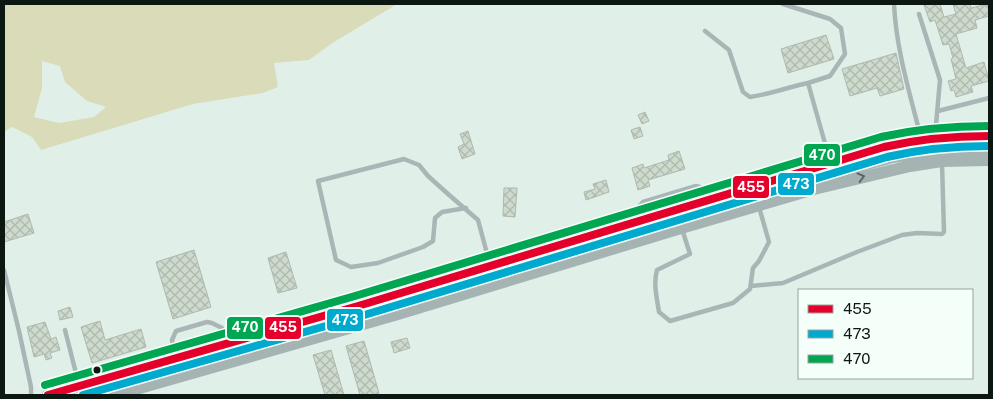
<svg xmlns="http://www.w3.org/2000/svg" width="993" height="399" font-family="'Public Sans',sans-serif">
	<defs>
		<pattern id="building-cross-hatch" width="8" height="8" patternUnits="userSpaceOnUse" patternTransform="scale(1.25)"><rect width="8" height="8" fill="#cddacc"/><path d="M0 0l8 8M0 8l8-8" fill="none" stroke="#afbaae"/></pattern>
	</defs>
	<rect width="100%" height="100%" fill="#e0f0e9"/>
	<path fill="#dadcb9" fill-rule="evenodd" d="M4 4H397L331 44 309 60 274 63 278 87 263 93 193 104 41 150 32 137 12 127 4 132ZM42 61 60 66 65 82 87 101 106 107 94 117 59 123 34 117 42 88Z"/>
	<path fill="url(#building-cross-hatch)" stroke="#afb8b1" d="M929 4H940L944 17 956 14 953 4H970L971 8 987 4 989 10V16L975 20 977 28 956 34 966 68 984 62 989 81 971 86 973 92 956 97 954 90 951 91 948 81 956 79 951 59 953 58 949 44 943 45 935 20 930 22 924 5Z
		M826 35 834 59 788 73 781 49Z
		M896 53 904 89 880 96 877 88 850 96 842 69Z
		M645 112 649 121 642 124 638 115Z
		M640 127 643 136 634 139 631 130Z
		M468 131 475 154 462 159 458 147 464 144 460 134Z
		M679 151 685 169 648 180 650 186 638 190 632 168 643 164 644 168 669 160 668 155Z
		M606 180 609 192 586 200 584 192 595 189 593 184Z
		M504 188H517L515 217 503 216Z
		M28 214 34 233 4 242V222Z
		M194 250 211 307 173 319 156 262Z
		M286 252 297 288 278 293 268 258Z
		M70 307 73 317 60 320 58 311Z
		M100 321 105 340 141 329 146 347 92 363 81 327Z
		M45 322 51 339 56 337 60 350 50 353 52 358 46 360 44 354 34 357 27 327Z
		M407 338 410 348 394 353 391 342Z
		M364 341 379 393 373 395H360L346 346Z
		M331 350 344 395H325L313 355Z"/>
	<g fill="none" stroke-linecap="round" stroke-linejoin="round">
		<path stroke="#aab6b5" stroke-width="4.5" d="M783 4 830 19 841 28 845 54 830 76 808 83
			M894 4C896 49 910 94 921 138
			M919 14 940 80 935 136
			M705 31 729 50 743 92 750 97C770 94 789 87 808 83L830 161
			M938 111 989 98
			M466 208 442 212 435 218 433 241 423 247 378 263 351 267 336 260 318 181 404 159 419 165 428 176 448 194 478 220 495 283
			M635 219 637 209 643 202 696 186 707 189 709 200
			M682 229 690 254 657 270C653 284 657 298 659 312L670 321 733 303 750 289 753 268 759 261 769 242 759 207
			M4 270 19 331 31 387V395
			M751 286 783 283 857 252 902 235 917 233 942 234 944 232 942 163
			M65 330 79 385
			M175 357 172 340 176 331 207 322 212 323 222 328 226 343"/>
		<path stroke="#a5b4b3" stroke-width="12" d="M827 182 848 169 893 157 943 149H989
			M48 395 358 306 884 147C920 138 953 136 989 136
			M115 395 398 314 681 228 814 189 910 166 942 161 989 160"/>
		<defs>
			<path id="bus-1" d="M48 395 358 306 884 147C919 139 953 136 989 136"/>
			<path id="bus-2" d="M83 395 361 316 887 157C921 149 954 146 989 146"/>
			<path id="bus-3" d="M45 385 355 296 881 137C917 129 952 126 989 126"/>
		</defs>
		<use href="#bus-1" stroke="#f4fffa" stroke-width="11"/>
		<use href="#bus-2" stroke="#f4fffa" stroke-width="11"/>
		<use href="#bus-3" stroke="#f4fffa" stroke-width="11"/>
		<use href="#bus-1" stroke="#e4002b" stroke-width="8"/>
		<use href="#bus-2" stroke="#00a9ce" stroke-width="8"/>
		<use href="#bus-3" stroke="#00a651" stroke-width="8"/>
	</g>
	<defs><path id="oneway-chevron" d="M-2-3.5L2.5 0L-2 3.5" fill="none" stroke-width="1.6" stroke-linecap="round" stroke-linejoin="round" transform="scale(1.25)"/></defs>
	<use stroke="#596662" href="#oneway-chevron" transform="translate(861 177) rotate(-14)"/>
	<circle fill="#0d1712" stroke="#f4fffa" stroke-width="2" cx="97" cy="370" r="4.5"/>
	<g stroke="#f4fffa" stroke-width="2">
		<rect x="803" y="143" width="38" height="24" rx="5" fill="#00a651"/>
		<rect x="777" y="172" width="38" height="24" rx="5" fill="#00a9ce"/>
		<rect x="732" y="175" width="38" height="24" rx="5" fill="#e4002b"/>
		<rect x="326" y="308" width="38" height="24" rx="5" fill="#00a9ce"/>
		<rect x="264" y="316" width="38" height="24" rx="5" fill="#e4002b"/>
		<rect x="226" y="316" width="38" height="24" rx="5" fill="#00a651"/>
	</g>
	<g font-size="14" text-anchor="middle" font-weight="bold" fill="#fff">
		<text x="822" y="160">470</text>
		<text x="796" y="189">473</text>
		<text x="751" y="192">455</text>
		<text x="345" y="325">473</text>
		<text x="283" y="332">455</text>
		<text x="245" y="332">470</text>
	</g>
	<rect width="993" height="399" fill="none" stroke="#0d1712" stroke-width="10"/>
	<rect x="798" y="289" width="175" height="90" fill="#f4fffa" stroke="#98a29d"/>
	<rect x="808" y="305" width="25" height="8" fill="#e4002b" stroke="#98a29d"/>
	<text x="843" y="314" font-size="15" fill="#0d1712">455</text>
	<rect x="808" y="330" width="25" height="8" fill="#00a9ce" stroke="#98a29d"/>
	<text x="843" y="339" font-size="15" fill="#0d1712">473</text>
	<rect x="808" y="355" width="25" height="8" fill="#00a651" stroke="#98a29d"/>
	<text x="843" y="364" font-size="15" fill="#0d1712">470</text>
</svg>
